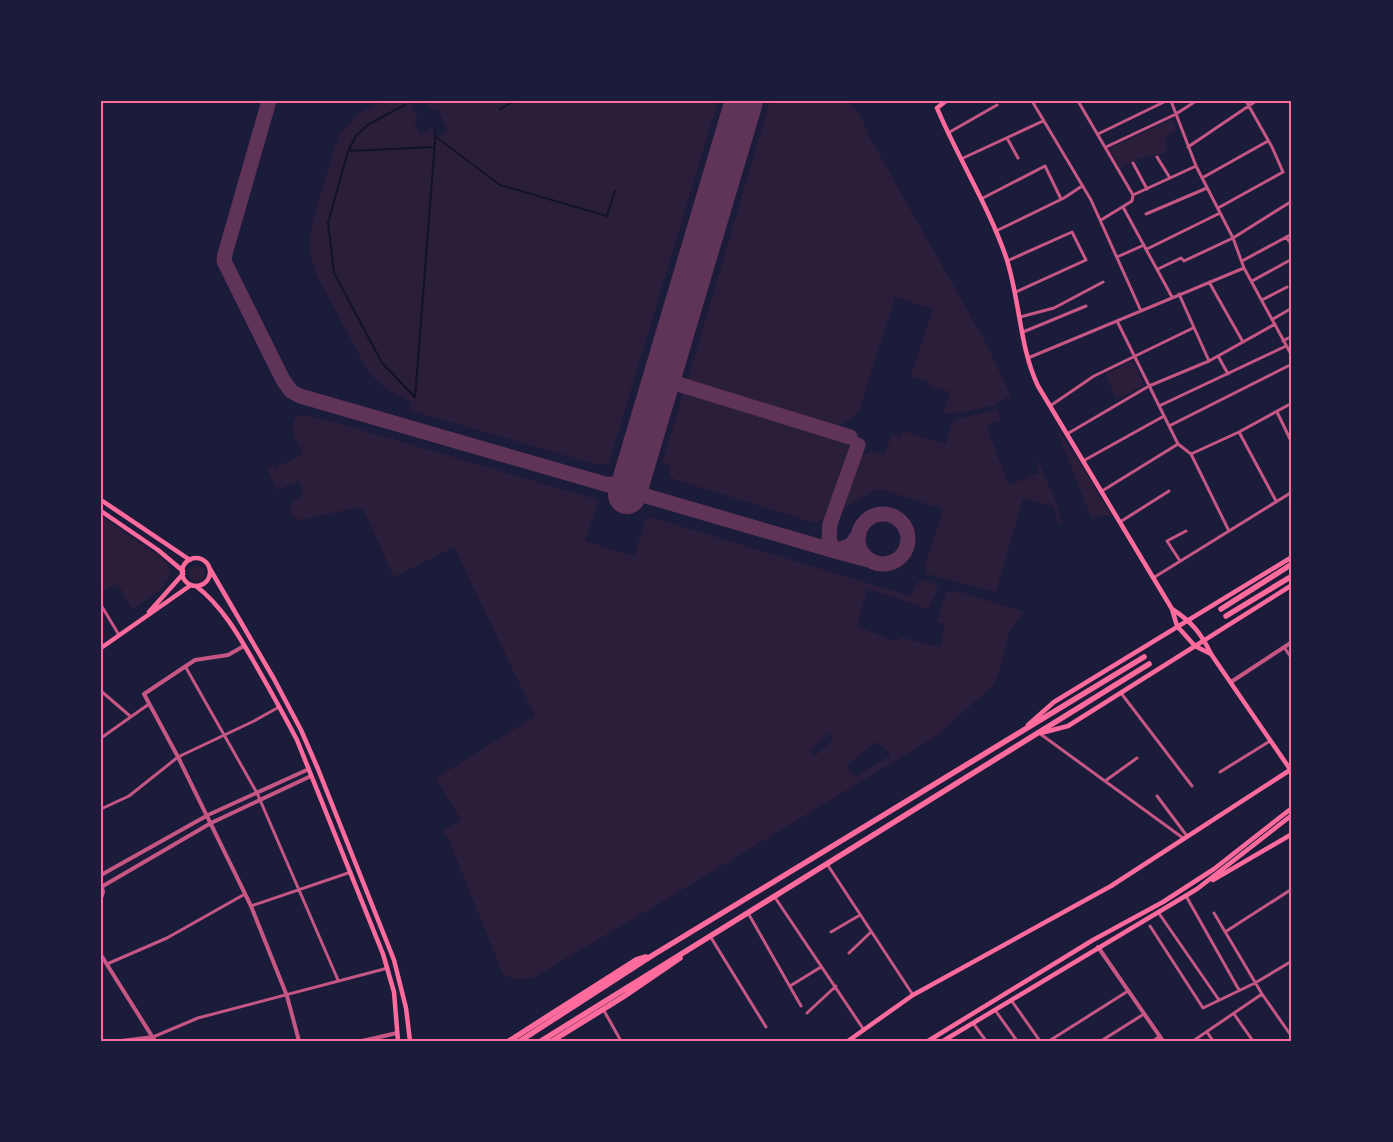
<svg xmlns="http://www.w3.org/2000/svg" width="1393" height="1142" font-family="'Exo 2',sans-serif">
	<rect width="100%" height="100%" fill="#1b1b3a"/>
	<path fill="#2a1e3b" fill-rule="evenodd" d="M382 101H410L418 120 414 123 421 134 432 128 438 137 448 131 438 110C431 110 429 107 425 101H718L609 463 598 465 409 410 411 402 386 389 369 373 316 274 311 257 310 241 312 223 335 147 340 134 357 115Z
		M770 101H847L859 113 870 138 986 343 1011 396 998 402 997 405 958 413H943L950 392 929 386 930 382 911 376 933 309 895 297 859 411C849 421 840 427 825 427L692 385 688 379Z
		M1173 119 1177 131 1165 136 1167 143 1166 152 1139 159 1120 168 1108 149Z
		M1133 361 1144 385 1117 400 1105 374Z
		M691 391 846 442 849 445 825 518 815 523 676 480 670 476V465L662 463 683 394Z
		M994 410H997L1002 420 986 426 1009 485 1040 472 1035 460 1038 461 1056 502 1061 523 1058 525 1054 507 1023 498 996 592 927 574 925 565 943 509 883 490H876L844 508 843 505 858 459C867 449 873 453 885 453L892 434 901 436 903 431 945 444 954 420Z
		M304 415 341 424 599 500 585 541 634 556 647 516 910 596 917 583 921 580 934 583 938 589 928 609 867 589 857 626 897 642 900 637 940 647 945 624 937 622 946 592 958 591 1024 612 1013 626 1009 633 1000 670 993 685 938 735 675 894 533 978 531 977C520 981 513 980 503 974L448 838 443 831 461 820 436 778 535 716 454 547 394 577 364 511 359 507 301 520 293 517 289 510 294 501 304 495 299 481 277 490 267 468 273 464 275 468 303 454C297 441 288 430 297 416ZM829 733 834 739 815 756 810 750ZM877 742 891 755 855 777 846 765Z
		M1056 428 1077 458 1112 516 1091 517Z
		M101 516 162 558C164 561 168 564 169 567 175 585 144 601 132 610L118 584 101 592Z
		M189 574a8 8 0 1 1 16 0a8 8 0 1 1-16 0Z"/>
	<g fill="none" stroke-linecap="round" stroke-linejoin="round">
		<path stroke="#12122b" stroke-width="2" d="M405 105 369 124 356 136 348 151 435 147
			M500 109 515 101
			M436 137 500 185 607 216 615 191
			M348 151 328 223 334 273 382 363 415 397 435 142V131"/>
		<path stroke="#603358" stroke-width="15" d="M269 101 225 254 224 261 283 380 291 391 300 396 605 484
			M666 363 671 376 678 384 850 437
			M644 494 634 485 633 479 636 464C629 477 621 486 605 484L835 551
			M858 539a25 25 0 1 1 50 0a25 25 0 1 1-50 0Z
			M859 534 851 545 835 551 872 561
			M835 551 829 540 830 524 858 445"/>
		<path stroke="#603358" stroke-width="38" d="M627 495 744 101"/>
		<path stroke="#c65784" stroke-width="3" d="M1032 101 1091 200 1141 311
			M1078 101 1133 195 1196 166
			M1171 101 1196 166 1233 238 1244 268 1292 356
			M948 133 997 105
			M1098 134 1166 101
			M1007 138 1018 158
			M1106 147 1176 114 1196 101
			M1188 147 1256 101
			M1157 157 1170 178
			M961 159 1043 121
			M1133 163 1147 189
			M1202 178 1268 141
			M981 199 1045 166 1061 199
			M1123 207 1172 297
			M1218 208 1283 172 1272 147 1246 101
			M1146 214 1207 188
			M1101 220 1132 201 1133 195
			M996 231 1064 198 1082 186
			M1286 237 1292 245
			M1147 249 1220 213
			M1117 257 1144 245
			M1007 261 1072 232 1086 260 1016 292
			M1242 261 1292 234
			M1158 269 1181 258 1184 261 1233 238 1292 201
			M1252 281 1292 259
			M1209 282 1243 342
			M1179 294 1209 361
			M1262 300 1287 287
			M1020 317 1054 308 1103 282
			M1273 319 1292 308
			M1117 321 1178 444 1191 454 1229 531
			M1023 332 1086 306
			M1283 341 1292 336
			M1218 356 1228 374
			M1028 358 1244 268
			M1050 406 1094 376 1193 328
			M1159 406 1286 346
			M1277 412 1292 443
			M1169 426 1292 364
			M1239 432 1276 501
			M1067 434 1149 386 1209 361 1275 324
			M1191 454 1239 432 1292 403
			M1083 461 1164 416
			M1102 491 1178 444
			M1120 522 1169 491
			M1180 561 1167 541 1186 531
			M1153 578 1292 492
			M101 605 119 635
			M1284 647 1292 659
			M185 666 257 793 338 980
			M101 691 130 716
			M1121 693 1192 786
			M1039 733 1183 838
			M101 738 149 704
			M1220 772 1270 741
			M1105 781 1137 758
			M1157 796 1187 836
			M101 809 129 796 178 757 254 721 279 707
			M827 864 913 995
			M774 896 864 1030
			M1186 896 1239 990
			M251 906 351 872
			M1158 912 1219 1000
			M748 913 801 1006
			M1214 913 1262 994 1292 1037
			M1150 926 1203 1008 1255 983 1292 961
			M831 932 860 915
			M1225 932 1292 889
			M710 936 766 1027
			M849 953 871 932
			M107 964 167 938 245 894
			M790 986 821 967
			M1011 1000 1040 1041
			M603 1009 621 1041
			M995 1010 1017 1041
			M807 1013 836 986
			M1234 1014 1253 1041
			M973 1023 986 1041
			M1207 1032 1213 1041
			M153 1037 198 1018 388 968
			M1049 1041 1128 991
			M1101 1041 1144 1014
			M1153 1041 1160 1036
			M1193 1041 1262 994"/>
		<path stroke="#c65784" stroke-width="4" d="M244 646 228 655 195 660 144 694 178 757 251 906 287 996 299 1041
			M1231 682 1292 642
			M101 875 208 815 309 769
			M101 883 103 892 101 898
			M103 886 211 823 311 776
			M1098 947 1163 1041
			M101 955 155 1041
			M121 1041 153 1037
			M362 1041 397 1033"/>
		<path stroke="#ff6b9d" stroke-width="4.5" d="M946 101 937 108C958 158 988 205 1006 257 1020 299 1019 346 1038 386L1172 609 1177 626 1195 646 1211 654
			M101 500 190 560
			M101 511 158 550 183 571
			M182 572a14 14 0 1 1 28 0a14 14 0 1 1-28 0Z
			M210 569 274 679 301 730 318 769 394 960 406 1008 410 1041
			M196 586C221 605 238 634 254 662 269 688 283 713 297 740L383 954 394 992 398 1041
			M1172 609C1192 622 1201 633 1211 654L1292 772
			M149 612 183 574
			M101 648 191 585
			M1028 725 1054 702 1292 557
			M1041 733 1068 726 1292 585
			M1213 880 1292 834
			M848 1041 913 995 1111 886 1290 770
			M928 1041 1093 940 1163 902 1214 869 1292 808
			M943 1041 1197 889 1292 815"/>
		<path stroke="#ff6b9d" stroke-width="5.5" d="M1221 609 1292 564
			M1226 616 1292 576
			M509 1041 636 960 646 957
			M520 1041 653 955 1144 657
			M541 1041 1149 664
			M552 1041 623 997 680 958"/>
	</g>
	<rect width="1393" height="1142" fill="none" stroke="#1b1b3a" stroke-width="205"/>
	<rect x="102" y="102" width="1188" height="938" fill="none" stroke="#ff6b9d" stroke-width="2"/>
</svg>
